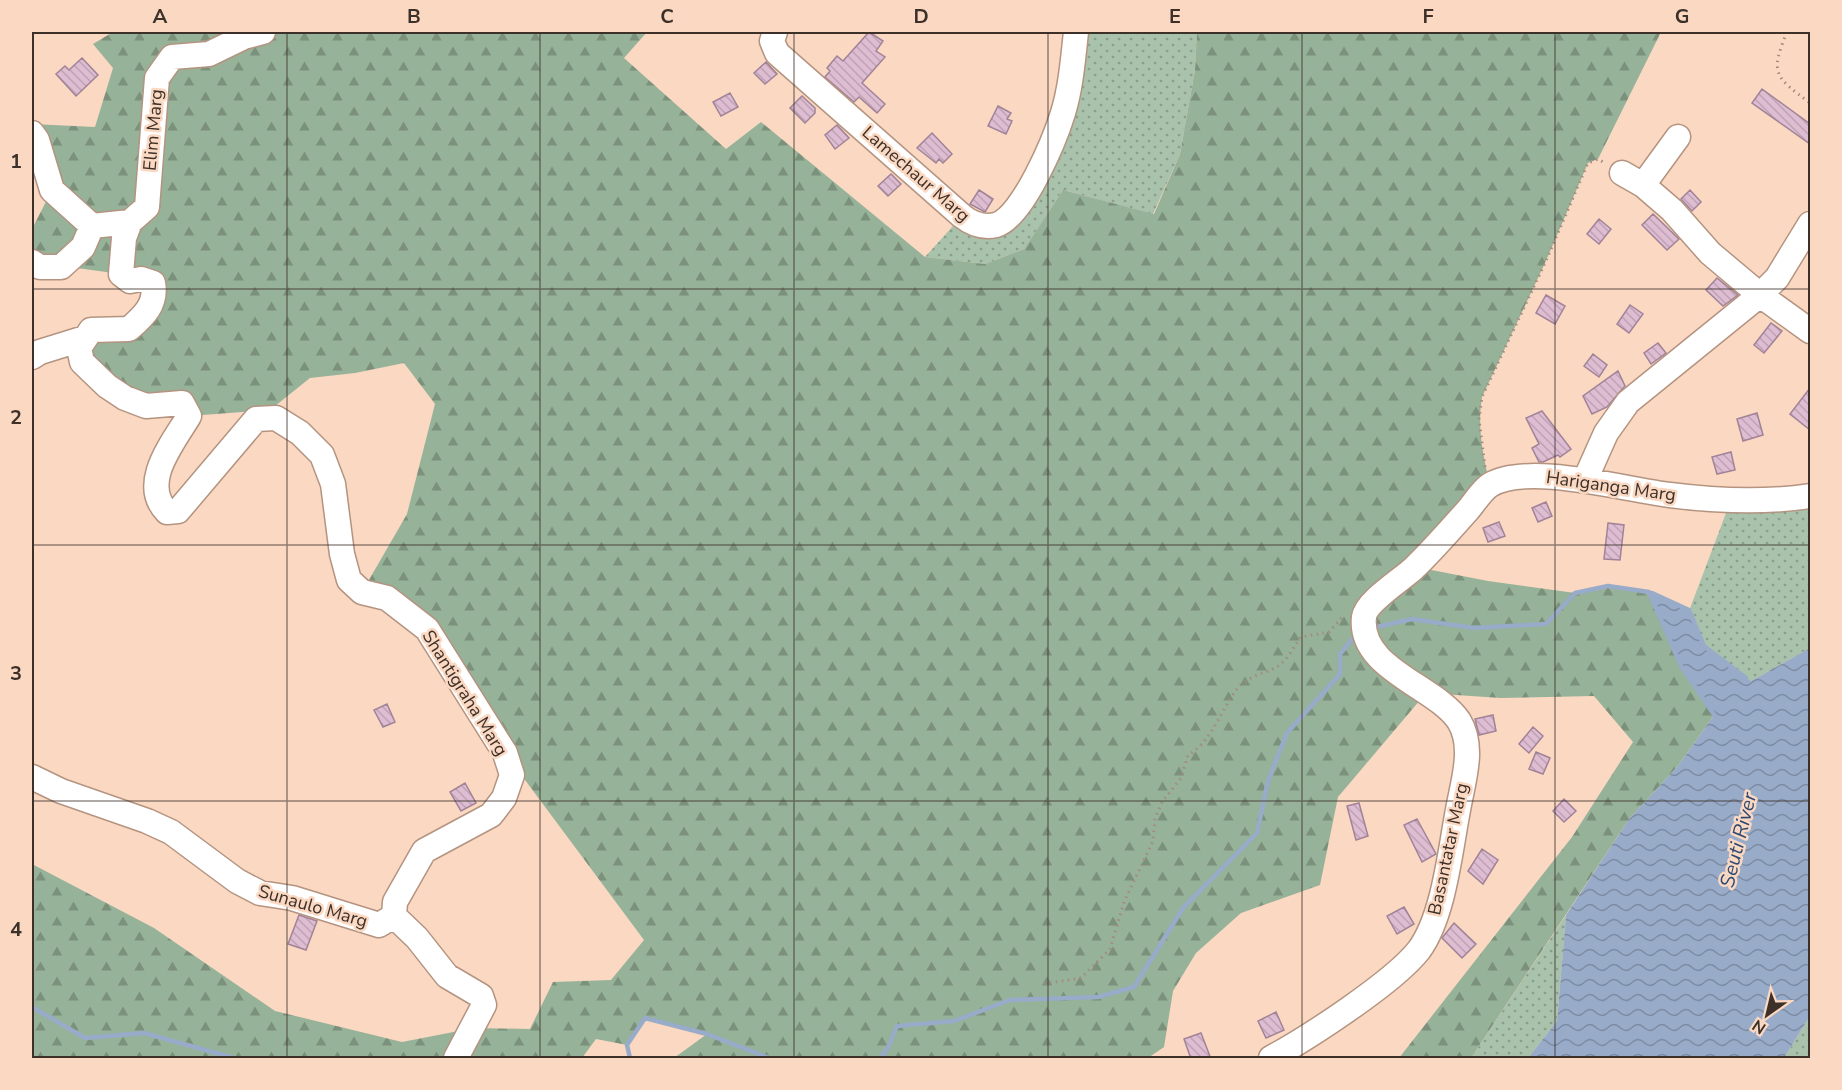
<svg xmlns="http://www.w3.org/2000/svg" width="1842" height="1090" font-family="'Nunito Sans',sans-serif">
	<defs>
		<pattern id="grass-dots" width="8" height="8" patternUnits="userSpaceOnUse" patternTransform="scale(1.5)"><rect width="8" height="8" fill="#a9c2ab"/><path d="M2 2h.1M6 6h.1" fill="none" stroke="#8b9e8b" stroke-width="1.8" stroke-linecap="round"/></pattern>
		<pattern id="forest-firs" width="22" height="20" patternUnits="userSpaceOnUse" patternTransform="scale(1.5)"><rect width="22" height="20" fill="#96b298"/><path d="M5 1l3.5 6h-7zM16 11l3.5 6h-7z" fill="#7c917c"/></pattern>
		<pattern id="water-waves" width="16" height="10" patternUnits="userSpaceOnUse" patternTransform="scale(1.5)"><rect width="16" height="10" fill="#98abc9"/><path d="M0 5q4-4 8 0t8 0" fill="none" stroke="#7d8ca3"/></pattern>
		<pattern id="building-back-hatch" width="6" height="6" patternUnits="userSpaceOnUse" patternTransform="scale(1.5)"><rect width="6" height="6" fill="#debdd3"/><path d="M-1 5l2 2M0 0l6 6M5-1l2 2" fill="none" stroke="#bfa3b5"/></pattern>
	</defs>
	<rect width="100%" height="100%" fill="#fad8c2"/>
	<path fill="url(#grass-dots)" d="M1076 32H1197L1195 70 1180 154 1153 214 1063 190 1024 249 985 264 925 257 962 216 997 225 1047 154Z
		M1810 496V648L1751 681 1704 646 1689 611 1731 500Z
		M1566 915 1557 1021 1528 1058H1471Z
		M1810 1016V1058H1784Z"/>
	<path fill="url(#forest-firs)" d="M113 32H647L624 58 726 149 761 122 925 257 985 264 1024 249 1063 190 1154 214 1180 154 1195 70 1197 32H1661L1598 159 1588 163 1545 263 1482 397C1477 428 1483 455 1490 485L1416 567 1488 581 1575 593 1608 586 1649 592 1681 666 1714 715 1678 766 1629 819 1471 1058H1399L1572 837 1633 742 1594 696 1501 698 1426 693 1338 797 1320 885 1241 913 1196 953 1173 991 1164 1047 1148 1058H674L707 1034 645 1018 627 1045 596 1039 582 1058H32V864L154 928 275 1011 402 1042 474 1028 530 1029 553 982 611 980 644 940 505 753 427 629 362 592 407 514 435 404 404 363 355 373 310 378 270 410 189 416 146 406 79 348 129 329 155 294 121 274 32 262V229L52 190 32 124 95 127 113 68 93 44Z"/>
	<path fill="url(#water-waves)" d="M1649 592 1689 610 1705 646 1751 681 1810 648V1016L1784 1058H1528L1557 1021 1566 915 1629 819 1678 766 1714 715 1681 666Z"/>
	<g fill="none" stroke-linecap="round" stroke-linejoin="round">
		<path stroke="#98abc9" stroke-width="4.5" d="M1652 593 1689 610 1704 646 1746 678
			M1372 628 1412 619 1474 628 1546 624 1575 593 1608 586 1649 592 1681 666 1715 716
			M32 1007 85 1038 144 1033 234 1058
			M630 1058 627 1045 645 1018 707 1034 769 1058
			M880 1058 888 1048 897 1026 954 1021 1010 1000 1098 997 1134 987 1183 908 1257 833 1268 781 1287 733 1340 674V654L1358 632"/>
	</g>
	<path fill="url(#building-back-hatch)" stroke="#a18297" stroke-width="1.5" d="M869 32 883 41 876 51 885 57 862 83 885 104 877 113 859 97 854 102 825 77 830 71 827 68 837 56 843 61Z
		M82 58 98 75 76 96 56 74 65 66 69 70Z
		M766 62 777 74 765 84 754 73Z
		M1762 89 1810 124V144L1752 103Z
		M730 93 738 107 721 116 713 102Z
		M802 96 815 108V113L805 123 790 108Z
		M998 106 1011 113 1007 119 1012 121 1006 134 988 126Z
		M837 125 849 138 835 149 825 135Z
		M932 133 952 154 943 163 939 159 936 163 917 148Z
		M891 174 901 184 888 196 878 186Z
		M979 190 993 199 985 212 970 204Z
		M1690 190 1701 202 1692 211 1681 199Z
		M1653 214 1679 239 1667 250 1642 225Z
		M1599 219 1611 229 1599 244 1587 234Z
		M1717 278 1738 295 1723 306 1706 290Z
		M1546 295 1565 306 1555 324 1536 313Z
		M1630 305 1643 314 1629 333 1617 324Z
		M1771 323 1782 331 1764 353 1754 345Z
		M1658 343 1666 353 1651 364 1644 353Z
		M1593 354 1607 365 1599 377 1584 366Z
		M1618 371 1625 386 1607 407 1592 414 1583 396Z
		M1810 388V430L1790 414Z
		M1542 411 1571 449 1560 457 1558 455 1543 462H1539L1532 448 1539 444 1526 418Z
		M1757 413 1763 435 1743 441 1737 419Z
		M1731 452 1735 470 1717 474 1712 457Z
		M1546 502 1552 516 1538 522 1532 508Z
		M1499 522 1505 536 1488 542 1483 528Z
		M1608 523 1624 525 1620 560 1604 559Z
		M387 704 395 722 383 727 374 710Z
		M1493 715 1496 731 1479 735 1475 719Z
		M1533 727 1543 736 1529 753 1519 744Z
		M1536 752 1550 758 1543 774 1529 769Z
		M465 783 476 803 461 811 450 792Z
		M1564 799 1576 811 1564 822 1553 811Z
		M1359 803 1368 836 1356 840 1347 806Z
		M1417 819 1436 854 1422 862 1404 825Z
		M1482 849 1498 860 1483 884 1468 871Z
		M1404 907 1414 924 1397 934 1387 916Z
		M299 915 317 921 306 950 288 944Z
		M1454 923 1476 944 1462 958 1442 938Z
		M1276 1012 1284 1030 1266 1038 1258 1021Z
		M1201 1033 1211 1059H1191L1184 1039Z"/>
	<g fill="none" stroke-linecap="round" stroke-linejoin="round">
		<defs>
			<path id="minor" d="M775 32 772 41 777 53 962 216C972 224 983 228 996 225 1023 217 1055 139 1063 113 1071 87 1073 59 1076 32
				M32 133 37 140 52 190 92 226
				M1622 173 1643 185 1672 210 1710 253 1760 295 1810 331
				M1643 185 1678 137
				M130 222 124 238 121 274 130 281 141 279 153 283C157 304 144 316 129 329L91 330 79 348 82 362 107 386 125 398 146 406 182 403 189 416C173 443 139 483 167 512L178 511 256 419 276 418 300 433 322 455 333 484 342 554 349 580 362 592 387 598 427 629 505 753 512 775 504 798 491 815 424 851 395 902 394 916
				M92 226 130 222 147 207 157 78 172 57 209 54 244 37 263 32
				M32 262 40 267H61L83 247 92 226
				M32 357 40 352 85 338
				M1585 480 1606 433 1628 402 1760 295 1777 278 1810 224
				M32 777 61 791 147 821 171 832 237 881 260 893 292 898 379 925 394 916
				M394 916 417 938 447 976 481 996 484 1005 456 1058
				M1271 1058C1308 1038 1394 982 1419 950 1444 916 1450 851 1458 810 1463 781 1475 747 1459 721 1436 686 1358 669 1364 617 1366 602 1401 580 1413 569 1432 551 1450 530 1468 510 1474 503 1482 490 1490 485 1528 462 1626 490 1670 495 1717 501 1764 503 1810 496"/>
		</defs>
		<use href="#minor" stroke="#b49480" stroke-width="27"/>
		<path stroke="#a48b7c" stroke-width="3" stroke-dasharray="1.5 4.5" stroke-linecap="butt" d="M1787 32C1769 75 1776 77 1810 103
			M1485 467 1479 419 1482 397 1545 263 1588 163 1598 159 1605 163
			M1044 984 1081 978 1110 949 1124 902 1153 841 1155 819 1162 802 1181 778 1188 755C1212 742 1221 709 1237 689 1249 674 1268 674 1281 664 1289 657 1295 645 1301 637L1329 632 1344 615"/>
		<use href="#minor" stroke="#fff" stroke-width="24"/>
	</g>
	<path fill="none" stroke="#3d3028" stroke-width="1.5" stroke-opacity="0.55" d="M287 32V1058M540 32V1058M794 32V1058M1048 32V1058M1302 32V1058M1555 32V1058M32 289H1810M32 545H1810M32 801H1810"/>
	<g text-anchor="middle" stroke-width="5" stroke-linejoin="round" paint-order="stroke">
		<g font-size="18" fill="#3d3028" stroke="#fad8c2">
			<text transform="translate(153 130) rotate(-85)" y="6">Elim Marg</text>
			<text transform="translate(916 174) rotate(41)" y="6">Lamechaur Marg</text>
			<text transform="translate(1611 486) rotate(8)" y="6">Hariganga Marg</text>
			<text transform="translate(465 693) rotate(58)" y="6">Shantigraha Marg</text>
			<text transform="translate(1448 849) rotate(-78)" y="6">Basantatar Marg</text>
			<text transform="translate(313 906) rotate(16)" y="6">Sunaulo Marg</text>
		</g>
		<g font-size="20" font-style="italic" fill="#2d4972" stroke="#fad8c2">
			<text transform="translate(1738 840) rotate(-76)" y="7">Seuti River</text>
		</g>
	</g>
	<rect width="1842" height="1090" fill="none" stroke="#fad8c2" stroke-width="66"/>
	<g transform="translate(1767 1015) rotate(214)" stroke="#fad8c2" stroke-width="4.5" paint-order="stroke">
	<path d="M0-4.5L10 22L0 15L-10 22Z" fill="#3d3028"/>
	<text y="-9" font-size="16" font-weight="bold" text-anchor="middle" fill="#3d3028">N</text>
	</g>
	<rect x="33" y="33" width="1776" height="1024" fill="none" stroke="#3d3028" stroke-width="2"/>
	<g font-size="20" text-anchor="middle" font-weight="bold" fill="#3d3028">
		<text x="160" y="23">A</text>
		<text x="414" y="23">B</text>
		<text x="667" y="23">C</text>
		<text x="921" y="23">D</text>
		<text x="1175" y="23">E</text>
		<text x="1428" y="23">F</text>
		<text x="1682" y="23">G</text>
		<text x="16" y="168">1</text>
		<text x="16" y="424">2</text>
		<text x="16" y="680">3</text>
		<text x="16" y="936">4</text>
	</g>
</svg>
